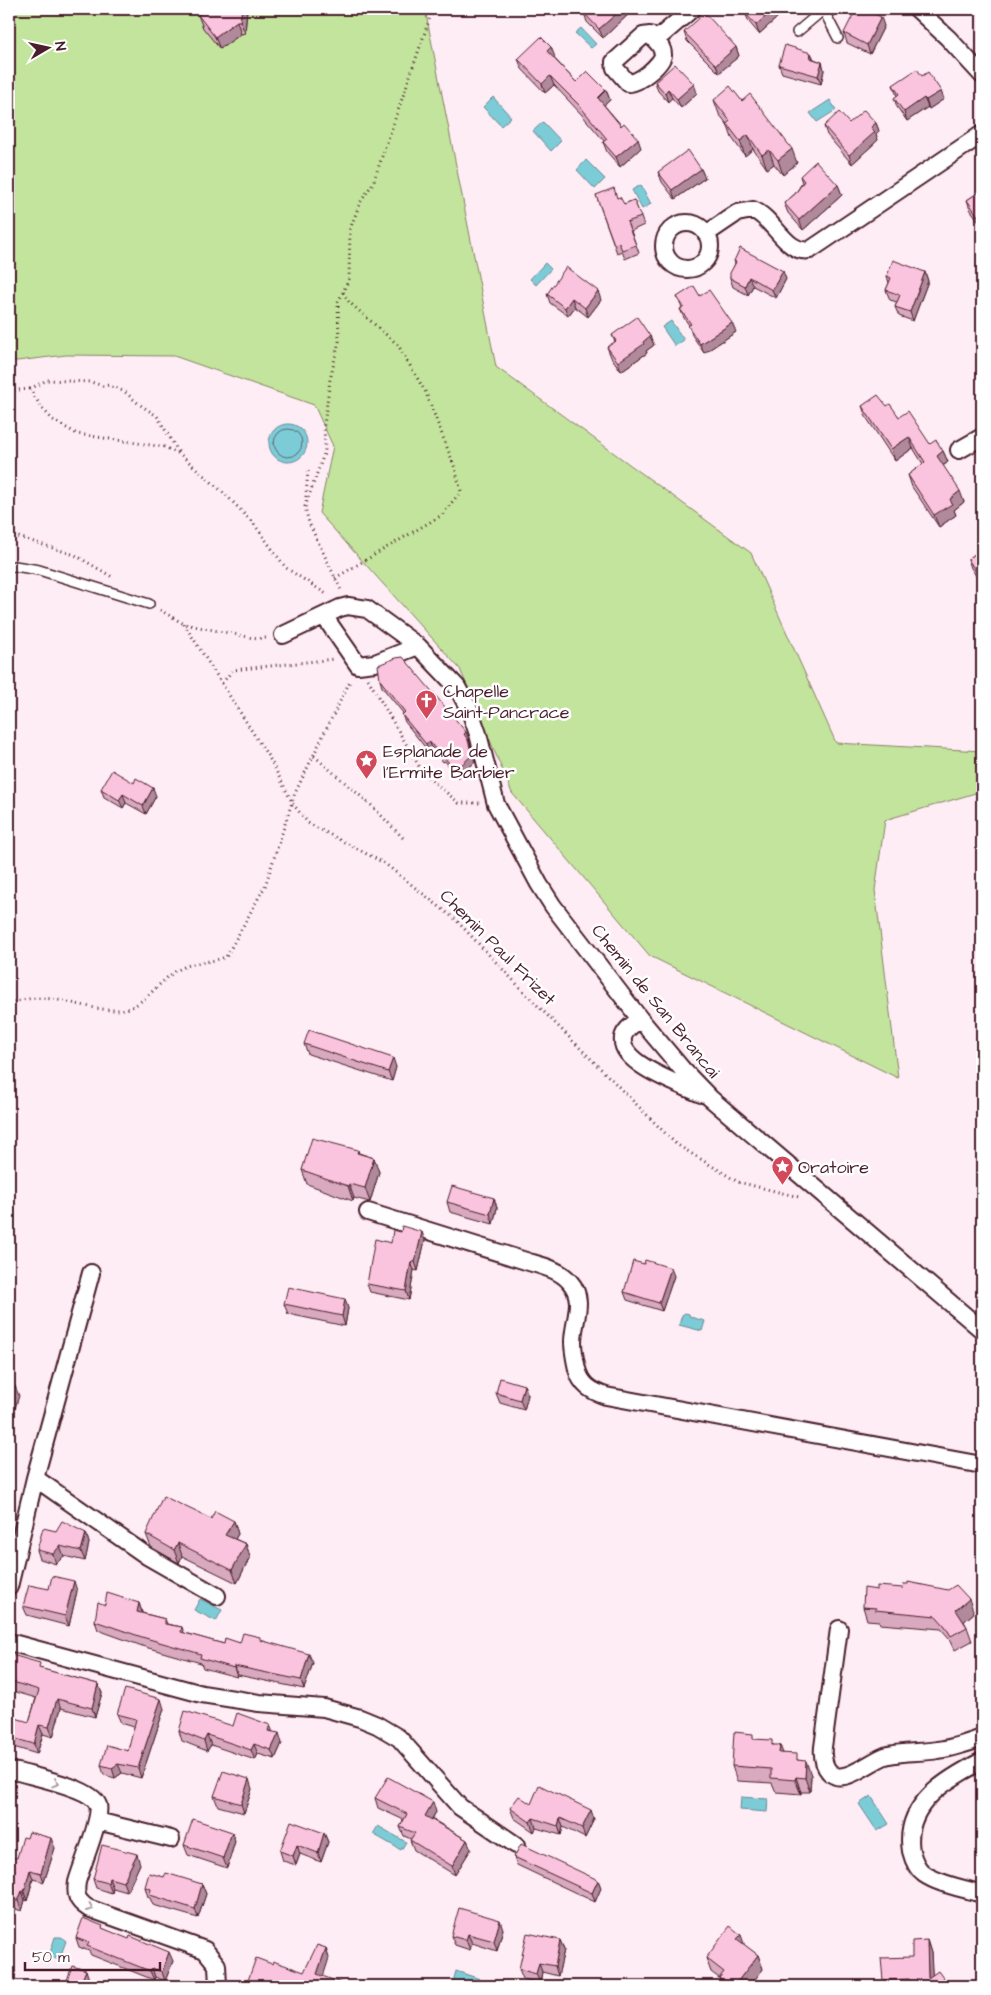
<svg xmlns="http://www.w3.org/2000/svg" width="991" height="1995" font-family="'Architects Daughter',sans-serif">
	<rect width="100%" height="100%" fill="#feedf5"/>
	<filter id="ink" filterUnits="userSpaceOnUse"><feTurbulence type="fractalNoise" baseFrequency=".02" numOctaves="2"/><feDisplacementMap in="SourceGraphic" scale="10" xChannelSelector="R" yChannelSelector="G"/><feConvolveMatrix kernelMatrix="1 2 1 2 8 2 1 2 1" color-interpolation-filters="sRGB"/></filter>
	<g filter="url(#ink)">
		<path fill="#c3e49d" stroke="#868264" d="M9 9H425L496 367 751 553 836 743 982 751V791L885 820 875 890 898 1078 650 956 512 793 460 669 319 513 333 446 314 405 174 356 66 355 9 362Z"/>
		<path fill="#7cccd7" stroke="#688792" d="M581 28 596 44 591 48 575 33Z
			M493 97 511 117 501 126 483 107Z
			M830 100 836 110 817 122 810 113Z
			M543 122 561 141 551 151 533 131Z
			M586 160 605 179 595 189 577 170Z
			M641 185 651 204 642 209 632 190Z
			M545 263 551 269 536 285 530 279Z
			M671 321 684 340 675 346 662 327Z
			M269 443a19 19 0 1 1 38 0a19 19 0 1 1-38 0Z
			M685 1313 689 1314 690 1317 705 1321 702 1331 679 1325 682 1315Z
			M200 1599 222 1610 216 1621 194 1610Z
			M871 1796 889 1824 877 1831 859 1804Z
			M741 1797 768 1799 767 1812 740 1810Z
			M378 1826 406 1842 401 1850 373 1834Z
			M55 1937H61L66 1941 59 1960 49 1956Z
			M456 1971 480 1979 478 1986H464L453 1982Z"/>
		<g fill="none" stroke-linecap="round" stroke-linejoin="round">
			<path stroke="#5e6470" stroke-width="1" d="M274 443a14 14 0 1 1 28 0a14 14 0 1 1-28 0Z"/>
			<defs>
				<path id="service" d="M823 9 838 38
					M797 32 823 10
					M9 567 15 566 39 570 149 604"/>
				<path id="minor" d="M917 9 948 38 982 75
					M650 35C656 41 663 46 663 55 662 64 637 85 628 83L615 68 614 62 643 36Z
					M656 40 692 9
					M664 246a23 23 0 1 1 46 0a23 23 0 1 1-46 0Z
					M706 234 737 213 753 210C774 218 786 255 810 250L982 134
					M959 450 982 437
					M324 616 358 665 375 663 418 646
					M283 635 340 608 348 606 367 609 418 646 457 687 470 711 478 734 496 804 539 884 553 906 640 1019 682 1069 710 1098 982 1330
					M640 1019C634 1024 624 1030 623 1038 619 1064 682 1085 701 1094
					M368 1212 529 1262C543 1266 560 1270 570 1282 586 1300 573 1321 573 1342 573 1351 575 1360 577 1369 581 1385 591 1391 606 1396L982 1465
					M35 1478 147 1556 217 1596
					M9 1587 35 1478 91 1273
					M839 1629 823 1747C822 1757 824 1772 836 1776 849 1780 872 1761 885 1756 903 1751 920 1753 938 1750 954 1748 968 1743 982 1738
					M9 1642 202 1694 259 1703 324 1708 360 1718 377 1725 399 1738 460 1807 516 1845
					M982 1761C947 1779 903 1804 911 1851 913 1859 917 1869 924 1874 940 1885 964 1888 982 1894
					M9 1771 18 1772C35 1777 92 1788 98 1805 102 1818 81 1867 77 1882 75 1895 77 1901 88 1908L205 1950 217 1965 218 1986
					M97 1821 171 1839"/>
			</defs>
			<use href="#service" stroke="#4a1f2b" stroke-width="12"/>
			<use href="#minor" stroke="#4a1f2b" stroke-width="20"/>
			<path stroke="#4a1f2b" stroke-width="3" stroke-dasharray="1 4" stroke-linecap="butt" d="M30 389 47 380 91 382 103 386 109 385 125 392 139 404 157 416 179 453
				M9 391 30 389 41 407 53 420 77 434 164 447 180 454 226 495 254 524 286 568 328 595
				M308 471 305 507 309 523 341 590
				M305 507 325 451 324 425 330 380 339 341 338 302 343 292
				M9 534 75 555 114 578
				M335 578 442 515 461 491 455 468 426 393 398 345 349 302 343 292 349 279 350 229 360 203 373 183 433 9
				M160 610 184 624 253 638H268
				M184 624 271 761 293 804 308 823 384 863 455 919 531 999 676 1144 738 1182 799 1197
				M368 679 423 773 459 803H480
				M222 683 233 670 334 659
				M314 756 371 805 405 840
				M9 1003C18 1001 29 998 39 998 66 998 100 1014 126 1009 144 1005 161 979 178 970 193 961 210 963 226 957L265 886 295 793 351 679"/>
			<use href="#service" stroke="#fff" stroke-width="9"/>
			<use href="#minor" stroke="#fff" stroke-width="16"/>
		</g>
		<path fill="#d8a9bf" stroke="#4a1f2b" d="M206 9H247L245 33 241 34 220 49 203 28 198 15Z
			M587 9H629L630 13 603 38 587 22 584 13Z
			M745 9H773L777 18 759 34 749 22 745 13 748 11Z
			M884 26 870 54 847 43 844 33Z
			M684 32 736 47 739 56 719 73 687 41Z
			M811 53 814 59 822 62 824 70 821 84 782 73 779 65Z
			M555 57 554 58 576 82 606 90 610 100 604 105 641 148 620 167 607 152 603 142 604 141 582 115 554 85 545 93 522 69 518 59Z
			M922 76 944 99 929 109 928 107 907 121 897 107 894 98 897 96 893 85Z
			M655 82 697 93 681 108 672 98 668 102 658 91Z
			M714 100 742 101 797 163 783 175 774 164 767 169 753 149 745 156 732 138 727 124 719 114Z
			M849 123H876L879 131 876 134 878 140 852 164 827 135 824 126Z
			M701 169 705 178 675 199 662 182 658 172Z
			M800 176 838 185 842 195 803 230 788 213 784 203 795 194 802 183Z
			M982 190V226L970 209 967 200Z
			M596 195 617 198 624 204 634 200 644 225 631 231 639 253 625 259 622 251 617 253Z
			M734 261 786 279 776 298 753 286 748 295 733 287 730 278 735 263Z
			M925 272 928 281 913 321 899 316 895 307 897 302 890 300 886 290 889 283 887 276Z
			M547 294 601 300 588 317 575 307 568 316 550 303Z
			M700 296 736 332 704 353 692 335 689 325 684 318 680 309 682 308 677 297Z
			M612 335 650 336 654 345 646 351 647 353 621 371 611 357 607 347 615 342Z
			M862 406H887L930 444 943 451 948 462 943 466 964 502 954 510 956 515 939 527 912 487 908 475 923 464 913 448 895 461 866 417Z
			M982 549V591L977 580 978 579 971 568 968 559Z
			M380 680 469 739 475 762 458 778 445 761 443 762 432 748 428 751 405 722 402 715 403 713 382 687Z
			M101 789 156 796 146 814 126 803 123 808 104 797Z
			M304 1044 396 1067 392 1081 308 1054Z
			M358 1150 359 1153 374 1158 379 1172 370 1202 354 1198 353 1201 307 1184 302 1170Z
			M494 1198 497 1208 493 1224 450 1212 447 1202Z
			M401 1232 425 1240 418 1271 414 1270 409 1300 370 1292 367 1284 391 1243Z
			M644 1264 674 1276 662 1311 627 1300 624 1292Z
			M284 1304 348 1308 345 1326 288 1314Z
			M524 1385 528 1395 524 1410 500 1403 496 1393Z
			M211 1519 234 1521 238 1534 235 1539 246 1544 250 1557 237 1583 182 1556 179 1563 151 1547 146 1534Z
			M56 1531 86 1533 89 1543 85 1561 64 1556 56 1564 40 1559 37 1550Z
			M77 1591 69 1626 27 1615 23 1606Z
			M139 1603 142 1613 165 1619 167 1624 182 1627 184 1633 224 1644 261 1640 313 1663 304 1689 238 1675 237 1677 203 1668 201 1663 145 1647 98 1630 95 1621 105 1605Z
			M863 1607 974 1613 964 1621 967 1627 972 1641 955 1650 950 1639 941 1629 880 1624 879 1621 867 1620Z
			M9 1668 42 1669 98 1684 102 1693 95 1717 61 1708 53 1737 43 1734 37 1754 10 1746 9 1744V1727L29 1722 36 1698 9 1690Z
			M164 1709 141 1778 122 1773 115 1778 104 1775 101 1765 128 1751 134 1727 121 1723 117 1714Z
			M233 1726 272 1732 282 1743 275 1759 258 1754 255 1760 211 1745 207 1751 182 1741 179 1731Z
			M755 1739 774 1745 783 1753 800 1761 811 1775 810 1792H801V1794L776 1792 772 1783 737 1781 732 1766Z
			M252 1789 244 1813 218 1806 214 1796Z
			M375 1798 436 1812 432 1819 467 1840 471 1849 455 1875 414 1850 410 1840 411 1839 404 1836 400 1827 404 1820 378 1808Z
			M531 1804 594 1819 585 1838 563 1827 561 1835 536 1828 534 1832 514 1818 510 1808Z
			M324 1833 328 1842 321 1862 300 1854 296 1865 283 1861 280 1851Z
			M235 1841 227 1868 188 1855 184 1845Z
			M55 1848 44 1882 33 1879 27 1901 25 1900 22 1911 12 1908 11 1911 9 1910V1865L17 1858Z
			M514 1857 598 1880 601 1888 595 1902 517 1865Z
			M140 1864 127 1892 113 1888 112 1893 96 1888 93 1879Z
			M164 1877 202 1884 206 1894 198 1918 153 1905 150 1898 148 1897 145 1887Z
			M104 1929 173 1961 165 1981 155 1977 154 1980 91 1955 89 1951 79 1947 76 1938Z
			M503 1929 497 1951 472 1943 470 1950 455 1945 451 1936Z
			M560 1940 564 1950 558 1976 542 1972 540 1983 523 1979 519 1969Z
			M927 1940 931 1953 932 1975 949 1986H885L883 1980 912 1957Z
			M744 1945 758 1955 763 1969 750 1986H722L719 1978 711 1972 706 1958Z"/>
		<path fill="#b0899b" stroke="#4a1f2b" d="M242 9H247L245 33 240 21Z
			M622 9H629L630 13 603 38 599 29Z
			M774 9 777 18 759 34 756 25Z
			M881 17 884 26 870 54 867 45Z
			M237 21 241 34 220 49 215 37Z
			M551 47 555 57 551 61 547 51Z
			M736 47 739 56 719 73 716 65Z
			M811 53 814 61 810 58Z
			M822 62 824 70 821 84 818 76Z
			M550 76 554 85 545 93 542 84Z
			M694 84 697 93 681 108 677 99Z
			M668 89 672 98 668 102 665 93Z
			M606 90 610 100 601 108 598 98Z
			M941 91 944 99 929 109 926 100Z
			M924 98 928 107 907 121 904 112Z
			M876 123 879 131 876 134 878 140 852 164 849 155 871 127Z
			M748 135 753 149 745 156 740 141Z
			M638 139 641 148 620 167 616 157Z
			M792 149 797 163 783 175 778 160Z
			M769 150 774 164 767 169 762 155Z
			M701 169 705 178 675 199 672 190Z
			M838 185 842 195 803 230 799 220Z
			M783 271 786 279 776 298 772 290Z
			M925 272 928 281 913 321 910 312Z
			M749 277 753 286 748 295 745 286Z
			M598 291 601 300 588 317 585 308Z
			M572 298 575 307 568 316 565 308Z
			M732 323 736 332 704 353 700 344Z
			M650 336 654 345 646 351 647 353 621 371 618 362Z
			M909 437 913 448 895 461 891 449Z
			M943 451 948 462 941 467 937 456Z
			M960 491 964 502 954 510 956 515 939 527 934 515 950 499Z
			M466 732 469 739 466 741 464 734Z
			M468 740 475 762 458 778 455 771Z
			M429 741 432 748 428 751 426 744Z
			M153 788 156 796 146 814 143 806Z
			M123 794 126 803 123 808 119 800Z
			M393 1058 396 1067 392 1081 388 1072Z
			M374 1158 379 1172 370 1202 365 1188Z
			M349 1184 354 1198 353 1201 348 1186Z
			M494 1198 497 1208 493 1224 490 1214Z
			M422 1232 425 1240 418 1271 415 1262Z
			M411 1262 414 1270 409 1300 406 1291Z
			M671 1268 674 1276 662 1311 659 1303Z
			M345 1299 348 1308 345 1326 342 1316Z
			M524 1385 528 1395 524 1410 520 1400Z
			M15 1386 19 1396 9 1427V1407Z
			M234 1521 238 1534 230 1548 225 1535Z
			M86 1533 89 1543 85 1561 81 1551Z
			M178 1543 182 1556 179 1563 174 1550Z
			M246 1544 250 1557 237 1583 232 1570Z
			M60 1546 64 1556 56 1564 53 1554Z
			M74 1581 77 1591 69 1626 65 1616Z
			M969 1599 974 1613 961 1624 956 1610Z
			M139 1603 142 1612 140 1621 137 1612Z
			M309 1654 313 1663 304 1689 301 1680Z
			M234 1666 238 1675 237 1677 234 1668Z
			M98 1684 102 1693 95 1717 92 1708Z
			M57 1699 61 1708 53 1737 49 1727Z
			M161 1699 164 1709 141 1778 138 1768Z
			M39 1725 43 1734 37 1754 34 1744Z
			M270 1725 274 1735 268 1731Z
			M279 1733 282 1743 275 1759 271 1750Z
			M207 1735 211 1745 207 1751 204 1741Z
			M254 1744 258 1754 255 1760 251 1750Z
			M780 1745 785 1759 779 1753Z
			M806 1761 811 1775 810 1792 805 1778Z
			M118 1764 122 1773 115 1778 112 1768Z
			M796 1777 801 1792V1794L795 1780Z
			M249 1779 252 1789 244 1813 241 1804Z
			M433 1802 436 1812 428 1825 425 1816Z
			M591 1810 594 1819 585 1838 582 1828Z
			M533 1818 536 1828 534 1832 530 1822Z
			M560 1818 563 1827 561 1835 558 1826Z
			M232 1832 235 1841 227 1868 223 1858Z
			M324 1833 328 1842 321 1862 318 1853Z
			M51 1838 55 1848 44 1882 41 1873Z
			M467 1840 471 1849 455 1875 452 1866Z
			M297 1845 300 1854 296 1865 293 1856Z
			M137 1854 140 1864 127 1892 123 1882Z
			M30 1870 33 1879 27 1901 24 1892Z
			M109 1878 113 1888 112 1893 108 1883Z
			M598 1880 601 1888 595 1902 592 1893Z
			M202 1884 206 1894 198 1918 195 1909Z
			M22 1891 25 1900 22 1911 18 1901Z
			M9 1900 12 1908 11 1911 9 1906Z
			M500 1920 503 1929 497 1951 494 1941Z
			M468 1934 472 1943 470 1950 466 1940Z
			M741 1935 746 1949 737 1939Z
			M560 1940 564 1950 558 1976 555 1966Z
			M927 1940 931 1953 933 1986 928 1978Z
			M326 1948 329 1958 321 1983 317 1974Z
			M169 1952 173 1961 165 1981 162 1972Z
			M758 1955 763 1969 750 1986H734Z
			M539 1963 542 1972 540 1983 536 1974Z
			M152 1968 155 1977 154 1980 150 1971Z
			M86 1970 89 1979 87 1986H84L82 1980Z"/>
		<path fill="#fbc4de" stroke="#4a1f2b" d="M206 9H242L240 21H237L215 37 198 15Z
			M588 9H622L599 29 584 13Z
			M750 9H774L756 25 745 13Z
			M856 9H865L881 17 867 45 844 33Z
			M705 13 736 47 716 65 684 32Z
			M541 37 551 47 547 51 576 82 587 71 606 90 598 98 621 126 624 123 638 139 616 157 603 142 607 139 579 105 550 76 542 84 518 59Z
			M785 45 811 53 810 58 822 62 818 76 779 65Z
			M675 64 694 84 677 99 668 89 665 93 655 82Z
			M917 69 922 76 928 72 941 91 926 100 924 98 904 112 894 98 899 94 893 85Z
			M730 86 742 101 750 94 792 149 778 160 769 150 762 155 748 135 740 141 727 124 730 121 714 100Z
			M864 110 876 123 871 127 875 132 849 155 824 126 839 112 849 123Z
			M688 150 701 169 672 190 658 172Z
			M816 161 838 185 799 220 784 203 795 194 804 181 800 176Z
			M614 188 617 198 620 197 624 204 634 200 641 217 627 222 636 245 622 250 619 243 614 244 596 195Z
			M982 190V222L967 200Z
			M740 248 783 271 772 290 749 277 745 286 730 278V273L736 262 734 261Z
			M893 260 925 272 910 312 895 307 900 295 886 290 891 278 887 276Z
			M566 267 598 291 585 308 572 298 565 308 547 294Z
			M694 286 700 296 709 290 732 323 700 344 688 326 691 324 680 309 684 307 677 297Z
			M637 317 650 336 643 342 644 344 618 362 607 347 616 341 612 335Z
			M982 359V366L979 361Z
			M878 395 887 406 890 404 899 417 908 411 930 444 936 440 943 451 937 456 960 491 950 499 952 504 934 515 908 475 925 462 909 437 891 449 862 406Z
			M982 549V587L977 580 980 578 968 559Z
			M403 657 466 732 464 734 468 740 472 755 455 771 442 754 440 755 429 741 426 744 402 715 405 712 380 680 378 665 396 658Z
			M112 770 134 783 136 778 153 788 143 806 123 794 119 800 101 789Z
			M309 1030 393 1058 388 1072 304 1044Z
			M312 1138 358 1150 357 1153 374 1158 365 1188 349 1184 348 1186 302 1170Z
			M452 1186 494 1198 490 1214 447 1202Z
			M402 1226 422 1232 415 1262H411L406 1291 367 1284 375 1239 391 1243 393 1230 401 1232Z
			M645 1260 671 1268 659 1303 624 1292 633 1261 644 1264Z
			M288 1287 345 1299 342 1316 284 1304Z
			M500 1378 524 1385 520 1400 496 1393Z
			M9 1384 15 1386 9 1407Z
			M163 1496 211 1519 215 1511 234 1521 225 1535 246 1544 232 1570 178 1543 174 1550 146 1534Z
			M62 1521 86 1533 81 1551 60 1546 53 1554 37 1550 43 1528 56 1531Z
			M52 1576 74 1581 65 1616 23 1606 29 1585 49 1589Z
			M908 1582 948 1590 956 1585 969 1599 956 1610 967 1627 951 1636 945 1626 936 1616 875 1610 876 1608 863 1607 864 1588 877 1590V1586L903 1588 904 1584H908Z
			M107 1593 139 1603 137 1612 165 1619V1624L182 1627 181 1632 224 1644 225 1638 240 1643 243 1633 260 1637V1640L309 1654 301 1680 234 1666V1668L200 1658 201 1654 142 1637 95 1621 98 1602 105 1605Z
			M12 1655 40 1663 39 1668 98 1684 92 1708 57 1699 49 1727 39 1725 34 1744 9 1737V1727L12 1717 29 1722 39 1690 9 1681V1668Z
			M125 1689 161 1699 138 1768 118 1764 112 1768 101 1765 107 1745 128 1751 136 1719 117 1714Z
			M185 1711 233 1726 237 1713 270 1725 268 1731 279 1733 271 1750 254 1744 251 1750 207 1735 204 1741 179 1731Z
			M734 1732 753 1734V1739L772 1740V1745H780L779 1753 797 1754V1760L806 1761 805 1778 796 1777 795 1780 771 1778V1769L732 1766Z
			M223 1771 249 1779 241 1804 214 1796Z
			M388 1777 433 1802 425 1816 467 1840 452 1866 410 1840 415 1833 400 1827 407 1814 375 1798Z
			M539 1785 591 1810 582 1828 560 1818 558 1826 533 1818 530 1822 510 1808 519 1796 531 1804Z
			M193 1819 232 1832 223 1858 184 1845Z
			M291 1821 324 1833 318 1853 297 1845 293 1856 280 1851Z
			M29 1832 51 1838 41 1873 30 1870 24 1892 22 1891 18 1901 9 1899V1865L12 1857 17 1858 23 1837 27 1838Z
			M521 1844 598 1880 592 1893 514 1857Z
			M102 1845 137 1854 123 1882 109 1878 108 1883 93 1879Z
			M149 1873 164 1877 166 1873 202 1884 195 1909 150 1895 151 1889 145 1887Z
			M459 1908 500 1920 494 1941 468 1934 466 1940 451 1936Z
			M83 1918 103 1926 102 1928 129 1939 130 1936 169 1952 162 1972 152 1968 150 1971 87 1946 89 1943 76 1938Z
			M730 1926 741 1935 737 1939 758 1955 734 1986H729L719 1978 724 1972 706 1958Z
			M527 1933 560 1940 555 1966 539 1963 536 1974 519 1969Z
			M927 1940 928 1978 938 1971 949 1986H914L909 1979 883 1980 881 1958 912 1957V1941Z
			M317 1945 326 1948 317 1974 349 1986H246L256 1958 272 1964 273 1961 304 1972Z
			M72 1966 86 1970 82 1980 85 1981 84 1986H60L61 1981 66 1983Z"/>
		<defs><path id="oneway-chevron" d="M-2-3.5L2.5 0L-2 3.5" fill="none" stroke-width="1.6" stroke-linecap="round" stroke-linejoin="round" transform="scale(1.25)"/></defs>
		<g stroke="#ae9aa0">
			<use href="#oneway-chevron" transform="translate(56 1783) rotate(18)"/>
			<use href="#oneway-chevron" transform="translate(90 1908) rotate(25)"/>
		</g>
	</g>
	<defs>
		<symbol id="church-pin" viewBox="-11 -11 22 30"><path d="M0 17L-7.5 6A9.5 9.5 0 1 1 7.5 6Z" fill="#d1495b" stroke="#fff"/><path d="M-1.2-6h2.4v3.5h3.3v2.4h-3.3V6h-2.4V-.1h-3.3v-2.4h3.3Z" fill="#fff"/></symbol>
		<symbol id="sight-pin" viewBox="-11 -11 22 30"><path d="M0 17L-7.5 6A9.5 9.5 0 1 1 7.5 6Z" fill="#d1495b" stroke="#fff"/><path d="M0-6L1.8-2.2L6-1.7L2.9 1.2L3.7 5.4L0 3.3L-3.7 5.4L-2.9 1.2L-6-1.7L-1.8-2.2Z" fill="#fff"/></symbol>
	</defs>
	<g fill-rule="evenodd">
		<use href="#church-pin" x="414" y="688" width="25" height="34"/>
		<use href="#sight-pin" x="354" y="748" width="25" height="34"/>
		<use href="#sight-pin" x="770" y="1154" width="25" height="34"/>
	</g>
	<g text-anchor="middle" stroke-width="5" stroke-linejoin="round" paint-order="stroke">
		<g font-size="18" fill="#4a1f2b" stroke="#fff" text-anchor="start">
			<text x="443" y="697">Chapelle<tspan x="443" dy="21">Saint-Pancrace</tspan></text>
			<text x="383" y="757">Esplanade de<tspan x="383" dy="21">l'Ermite Barbier</tspan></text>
			<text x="798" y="1173">Oratoire</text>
		</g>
		<g font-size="18" fill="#4a1f2b" stroke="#fff">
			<text transform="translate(498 947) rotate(45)" y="6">Chemin Paul Frizet</text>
			<text transform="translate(656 1001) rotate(51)" y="6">Chemin de San Brancai</text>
		</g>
	</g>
	<rect width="991" height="1995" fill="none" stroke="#fff" stroke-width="30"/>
	<rect x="15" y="15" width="961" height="1965" fill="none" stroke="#4a1f2b" stroke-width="2" filter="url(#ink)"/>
	<g transform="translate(48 48) rotate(81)" stroke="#ffffff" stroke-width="4" paint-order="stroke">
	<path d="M0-4L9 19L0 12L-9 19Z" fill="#4a1f2b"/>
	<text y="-8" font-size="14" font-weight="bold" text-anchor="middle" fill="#4a1f2b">N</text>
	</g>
	<path d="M25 1962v8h135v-8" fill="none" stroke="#4a1f2b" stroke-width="2.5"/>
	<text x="32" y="1962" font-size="15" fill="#4a1f2b" stroke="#ffffff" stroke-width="4" paint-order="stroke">50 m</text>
</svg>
